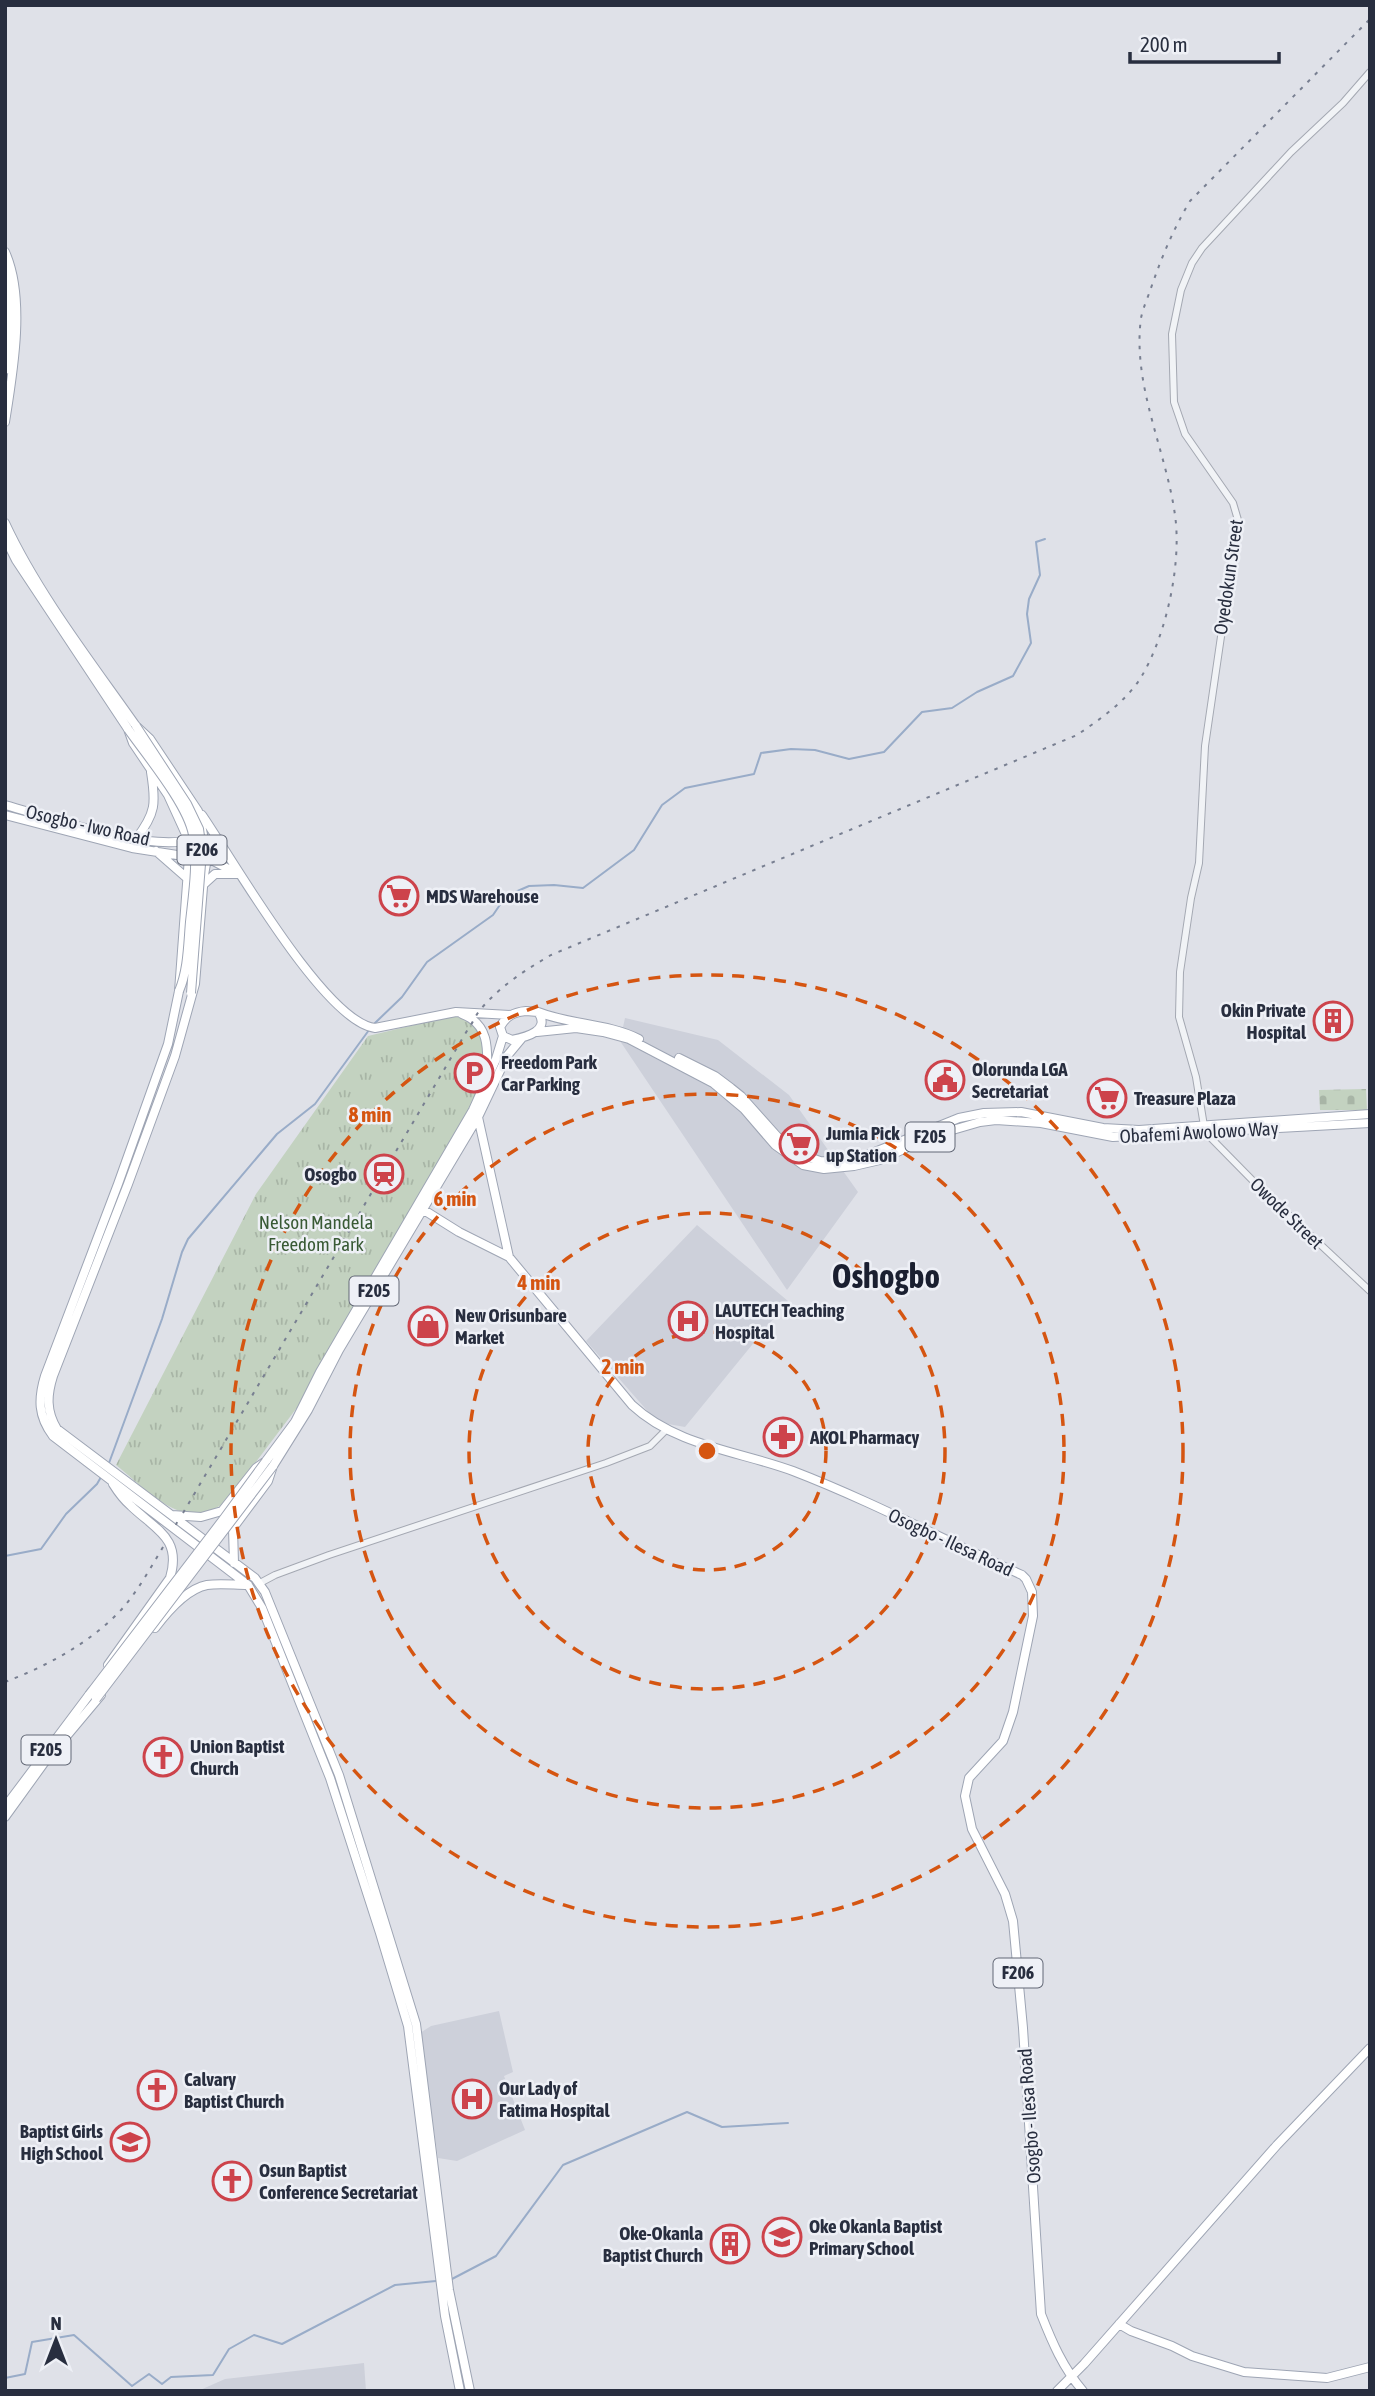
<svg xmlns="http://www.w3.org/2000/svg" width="1375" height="2396" font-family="'Asap Condensed',sans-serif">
	<defs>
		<pattern id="cemetery-stones" width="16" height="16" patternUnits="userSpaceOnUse" patternTransform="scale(1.75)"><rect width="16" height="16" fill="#c3d2c0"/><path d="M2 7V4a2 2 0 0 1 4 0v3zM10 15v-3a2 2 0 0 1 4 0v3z" fill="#a8b5a6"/></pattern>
		<pattern id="park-tufts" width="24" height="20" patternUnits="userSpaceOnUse" patternTransform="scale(1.75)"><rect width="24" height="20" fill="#c3d2c0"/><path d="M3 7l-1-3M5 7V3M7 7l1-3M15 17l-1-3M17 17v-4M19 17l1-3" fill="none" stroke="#a8b5a6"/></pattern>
	</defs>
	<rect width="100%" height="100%" fill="#dfe1e8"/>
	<path fill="#cdd0da" d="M625 1018 718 1040 789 1095 858 1192 787 1290 620 1041Z
		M697 1225 788 1301 685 1427 668 1424 651 1415 586 1341Z
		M499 2011 513 2072 504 2076 525 2130 457 2161 438 2158 420 2033 431 2026Z
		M364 2363 366 2391H198L225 2379Z"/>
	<path fill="url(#cemetery-stones)" d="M1366 1089 1367 1110H1320L1319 1090Z"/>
	<path fill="url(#park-tufts)" d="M468 1012 481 1022 487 1051 486 1081 302 1401 225 1503C215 1508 206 1515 194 1514 164 1512 139 1483 116 1465L256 1194 368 1036Z"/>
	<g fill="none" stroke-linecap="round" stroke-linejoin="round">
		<path stroke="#99acc8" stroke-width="2" d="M375 1023 402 997 427 962 493 915 506 896 529 886 554 885 583 888 634 850 662 805 685 788 754 774 761 753 791 749 815 750 849 759 884 752 922 712 952 708 977 692 1013 676 1031 643 1027 614 1029 599 1040 575 1036 542 1045 539
			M109 1463 162 1319 182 1252 188 1239 277 1134 315 1104 369 1030
			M5 1556 41 1549 66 1514 97 1484 101 1477
			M452 2279 496 2256 563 2165 687 2112 722 2127 788 2123
			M5 2378 25 2374 32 2342 74 2335 132 2386 149 2374 162 2384 171 2377 213 2375 229 2349 254 2335 282 2344 395 2285 436 2281"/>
		<defs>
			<path id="minor" d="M1204 1126 1196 1077 1179 1017 1180 972 1191 898 1199 863 1205 746 1238 520 1233 503 1185 434 1174 402 1172 334 1181 290 1192 263 1202 248 1291 152 1343 103 1370 72
				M1205 1132 1262 1190 1370 1291
				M260 1583 275 1575 329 1555 606 1463 650 1446 666 1430"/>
			<path id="major" d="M5 252C26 298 13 372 5 422
				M5 271 11 301 5 370
				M5 523C38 594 91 662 136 726L150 739 198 811 204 839 209 847 204 875 195 984 175 1056 128 1184 53 1376C47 1395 46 1411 57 1429L255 1578 265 1592 339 1775 416 2024 449 2290 470 2391
				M5 538 16 560 128 729 133 743 168 795 189 841 186 849 189 857 179 991 168 1044 118 1184 45 1376C38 1399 38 1416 53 1436L248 1585 262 1608 330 1778 380 1933 408 2026 445 2316 460 2391
				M5 805C52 818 145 851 190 840
				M5 815 132 848 190 857
				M202 815C233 860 325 1022 375 1028L456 1012 511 1015
				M136 839C156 813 156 803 151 772
				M156 851 188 879
				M202 859 206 857 236 873
				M204 884 215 874H237
				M526 1011 538 1012C551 1031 526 1037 512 1040L503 1036 500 1027C506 1016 514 1012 526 1011Z
				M538 1012C571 1025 607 1023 639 1039
				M462 1014C489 1024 488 1048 487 1073
				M537 1032 576 1028 603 1032 629 1039 713 1083 744 1109 775 1145 803 1165 824 1169 854 1166 880 1160 932 1136 980 1122 996 1120 1041 1123 1113 1137 1370 1123
				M679 1058 715 1076 731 1088 741 1096 783 1143 803 1155 820 1161 837 1162 860 1158 959 1118 984 1113 1021 1112 1103 1128 1139 1130 1370 1114
				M478 1117 509 1257 632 1405C676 1446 739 1451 793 1471 871 1501 946 1541 1022 1575L1026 1579 1032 1592 1033 1616 1013 1712 1003 1741 969 1778 965 1796 972 1829 1005 1894 1013 1921 1023 2028 1041 2314C1052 2342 1063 2368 1083 2391
				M419 1207 459 1232 509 1257
				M172 1515 201 1517 222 1511 256 1468 266 1461 295 1422 320 1372 473 1110 496 1059 503 1036
				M234 1563 233 1528 268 1481 273 1466 308 1410 339 1350 478 1117 507 1056 522 1038
				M155 1628C167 1612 187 1589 207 1585 220 1583 234 1585 248 1585
				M108 1665 170 1578C182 1538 156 1530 131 1506 124 1500 118 1492 113 1484
				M5 1807 92 1691
				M5 1817 44 1763 101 1695
				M1119 2324 1131 2331 1172 2346 1192 2356 1244 2372 1327 2378 1370 2367
				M1057 2391 1084 2364 1277 2145 1370 2048"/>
		</defs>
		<use href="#minor" stroke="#a4a8b2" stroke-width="8"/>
		<use href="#major" stroke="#9ea5b4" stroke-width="10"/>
		<use href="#minor" stroke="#f1f3f6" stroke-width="6"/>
		<use href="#major" stroke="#fff" stroke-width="8"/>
		<path stroke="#787f91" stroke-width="2" stroke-dasharray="3.5 7" stroke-linecap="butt" d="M183 1513 468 1029C473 1023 475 1016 480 1010 499 987 525 970 551 955L1077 735C1099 720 1125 702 1140 679 1166 637 1182 564 1175 515 1166 450 1132 385 1141 318 1143 308 1148 297 1151 288 1162 256 1173 230 1190 201L1370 19
			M176 1525 177 1522
			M5 1682C47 1666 90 1643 121 1610 139 1590 152 1565 166 1542"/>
		<defs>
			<path id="major-bridge" d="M136 726 187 804 199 829 202 851 191 993
				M128 729C147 756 188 805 193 835 198 863 193 894 190 922 188 945 188 970 179 991
				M89 1695 225 1517 266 1461
				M96 1699 273 1466"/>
		</defs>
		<use href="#major-bridge" stroke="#9ea5b4" stroke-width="10" stroke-linecap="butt"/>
		<use href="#major-bridge" stroke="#fff" stroke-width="8"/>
	</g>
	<g fill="none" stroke="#d55511" stroke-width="3.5" stroke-dasharray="12 9">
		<circle cx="707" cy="1451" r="119"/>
		<circle cx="707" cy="1451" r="238"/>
		<circle cx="707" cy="1451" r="357"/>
		<circle cx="707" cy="1451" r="476"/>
	</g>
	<defs>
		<symbol id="supermarket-ring" viewBox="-11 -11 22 22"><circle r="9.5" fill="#eef0f6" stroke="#cd434b" stroke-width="1.5"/><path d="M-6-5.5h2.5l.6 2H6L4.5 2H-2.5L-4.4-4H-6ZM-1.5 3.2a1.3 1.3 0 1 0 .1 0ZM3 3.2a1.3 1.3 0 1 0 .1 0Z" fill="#cd434b"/></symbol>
		<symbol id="building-ring" viewBox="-11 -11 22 22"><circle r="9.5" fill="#eef0f6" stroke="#cd434b" stroke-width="1.5"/><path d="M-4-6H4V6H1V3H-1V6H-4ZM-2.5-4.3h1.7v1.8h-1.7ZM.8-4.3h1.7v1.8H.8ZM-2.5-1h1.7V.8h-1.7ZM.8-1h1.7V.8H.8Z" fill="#cd434b"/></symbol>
		<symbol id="parking-ring" viewBox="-11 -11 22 22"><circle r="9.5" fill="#eef0f6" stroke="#cd434b" stroke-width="1.5"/><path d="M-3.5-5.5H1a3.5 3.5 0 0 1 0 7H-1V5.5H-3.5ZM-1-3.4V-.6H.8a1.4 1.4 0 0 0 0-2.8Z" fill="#cd434b"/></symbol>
		<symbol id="civic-ring" viewBox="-11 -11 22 22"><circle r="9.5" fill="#eef0f6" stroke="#cd434b" stroke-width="1.5"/><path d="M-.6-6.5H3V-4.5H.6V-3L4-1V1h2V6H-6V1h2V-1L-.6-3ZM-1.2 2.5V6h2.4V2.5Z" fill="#cd434b"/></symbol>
		<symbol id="station-ring" viewBox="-11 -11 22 22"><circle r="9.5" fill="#eef0f6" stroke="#cd434b" stroke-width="1.5"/><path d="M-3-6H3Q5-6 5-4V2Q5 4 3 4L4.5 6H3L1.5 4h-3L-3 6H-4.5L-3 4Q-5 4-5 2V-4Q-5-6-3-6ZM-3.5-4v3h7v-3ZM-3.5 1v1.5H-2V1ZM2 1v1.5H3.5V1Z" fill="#cd434b"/></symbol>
		<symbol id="hospital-ring" viewBox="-11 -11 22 22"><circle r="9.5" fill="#eef0f6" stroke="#cd434b" stroke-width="1.5"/><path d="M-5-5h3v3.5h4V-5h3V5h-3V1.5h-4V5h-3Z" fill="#cd434b"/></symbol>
		<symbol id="shop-ring" viewBox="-11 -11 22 22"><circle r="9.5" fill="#eef0f6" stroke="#cd434b" stroke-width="1.5"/><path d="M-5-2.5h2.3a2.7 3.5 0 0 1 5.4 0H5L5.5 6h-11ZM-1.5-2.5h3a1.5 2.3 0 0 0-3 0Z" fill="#cd434b"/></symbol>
		<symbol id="pharmacy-ring" viewBox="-11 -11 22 22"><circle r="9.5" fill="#eef0f6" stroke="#cd434b" stroke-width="1.5"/><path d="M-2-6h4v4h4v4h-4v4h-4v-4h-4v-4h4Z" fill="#cd434b"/></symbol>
		<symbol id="church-ring" viewBox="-11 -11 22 22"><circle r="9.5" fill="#eef0f6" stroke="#cd434b" stroke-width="1.5"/><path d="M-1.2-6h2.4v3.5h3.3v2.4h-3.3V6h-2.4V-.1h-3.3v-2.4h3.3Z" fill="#cd434b"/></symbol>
		<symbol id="school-ring" viewBox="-11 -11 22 22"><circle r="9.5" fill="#eef0f6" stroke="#cd434b" stroke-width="1.5"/><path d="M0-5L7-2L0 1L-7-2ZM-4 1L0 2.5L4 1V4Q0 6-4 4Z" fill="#cd434b"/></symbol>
	</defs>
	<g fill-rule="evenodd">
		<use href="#supermarket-ring" x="377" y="874" width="44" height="44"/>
		<use href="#building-ring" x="1311" y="999" width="44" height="44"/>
		<use href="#parking-ring" x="452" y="1051" width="44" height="44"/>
		<use href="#civic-ring" x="923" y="1058" width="44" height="44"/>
		<use href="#supermarket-ring" x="1085" y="1076" width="44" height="44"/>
		<use href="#supermarket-ring" x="777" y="1122" width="44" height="44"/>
		<use href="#station-ring" x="362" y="1152" width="44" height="44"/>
		<use href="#hospital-ring" x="666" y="1299" width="44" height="44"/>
		<use href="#shop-ring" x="406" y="1304" width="44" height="44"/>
		<use href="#pharmacy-ring" x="761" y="1415" width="44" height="44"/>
		<use href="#church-ring" x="141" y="1735" width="44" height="44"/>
		<use href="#church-ring" x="135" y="2068" width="44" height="44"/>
		<use href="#hospital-ring" x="450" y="2077" width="44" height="44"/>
		<use href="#school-ring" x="108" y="2120" width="44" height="44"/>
		<use href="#church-ring" x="210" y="2159" width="44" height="44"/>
		<use href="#school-ring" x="760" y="2215" width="44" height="44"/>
		<use href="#building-ring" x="708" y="2222" width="44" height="44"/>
	</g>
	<g text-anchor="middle" stroke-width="5" stroke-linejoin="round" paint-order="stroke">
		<g fill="#eef0f6" stroke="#636876" stroke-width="2">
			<rect x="177.5" y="835.5" width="49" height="29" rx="5"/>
			<rect x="905.5" y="1122.5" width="49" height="29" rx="5"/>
			<rect x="349.5" y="1276.5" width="49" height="29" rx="5"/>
			<rect x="21.5" y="1735.5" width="49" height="29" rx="5"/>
			<rect x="993.5" y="1958.5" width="49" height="29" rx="5"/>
		</g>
		<g font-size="18" font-weight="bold" fill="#282e3f">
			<text x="202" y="856">F206</text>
			<text x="930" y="1143">F205</text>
			<text x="374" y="1297">F205</text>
			<text x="46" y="1756">F205</text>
			<text x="1018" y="1979">F206</text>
		</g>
		<g font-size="19" fill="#282e3f" stroke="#eef0f6">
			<text transform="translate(1228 577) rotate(-82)" y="7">Oyedokun Street</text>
			<text transform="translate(88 825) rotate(13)" y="7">Osogbo - Iwo Road</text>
			<text transform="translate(1199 1132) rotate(-3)" y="7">Obafemi Awolowo Way</text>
			<text transform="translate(1287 1213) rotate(44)" y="7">Owode Street</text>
			<text transform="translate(951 1542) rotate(25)" y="7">Osogbo - Ilesa Road</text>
			<text transform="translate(1029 2116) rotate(-94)" y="7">Osogbo - Ilesa Road</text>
		</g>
		<g font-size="19" font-weight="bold" fill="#282e3f" stroke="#eef0f6" text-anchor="start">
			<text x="426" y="903">MDS Warehouse</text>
			<text x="1306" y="1017" text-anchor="end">Okin Private<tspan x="1306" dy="22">Hospital</tspan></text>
			<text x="501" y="1069">Freedom Park<tspan x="501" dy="22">Car Parking</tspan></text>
			<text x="972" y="1076">Olorunda LGA<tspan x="972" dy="22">Secretariat</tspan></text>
			<text x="1134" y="1105">Treasure Plaza</text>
			<text x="826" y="1140">Jumia Pick<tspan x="826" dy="22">up Station</tspan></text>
			<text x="357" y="1181" text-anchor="end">Osogbo</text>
			<text x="715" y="1317">LAUTECH Teaching<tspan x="715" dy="22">Hospital</tspan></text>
			<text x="455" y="1322">New Orisunbare<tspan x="455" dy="22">Market</tspan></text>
			<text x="810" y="1444">AKOL Pharmacy</text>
			<text x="190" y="1753">Union Baptist<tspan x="190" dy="22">Church</tspan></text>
			<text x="184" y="2086">Calvary<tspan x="184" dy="22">Baptist Church</tspan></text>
			<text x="499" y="2095">Our Lady of<tspan x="499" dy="22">Fatima Hospital</tspan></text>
			<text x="103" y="2138" text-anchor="end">Baptist Girls<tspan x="103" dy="22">High School</tspan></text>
			<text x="259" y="2177">Osun Baptist<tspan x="259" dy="22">Conference Secretariat</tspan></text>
			<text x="809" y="2233">Oke Okanla Baptist<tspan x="809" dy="22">Primary School</tspan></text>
			<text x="703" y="2240" text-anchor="end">Oke-Okanla<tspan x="703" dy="22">Baptist Church</tspan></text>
		</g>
		<g font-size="19" fill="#395a35" stroke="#eef0f6">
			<text x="316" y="1229">Nelson Mandela<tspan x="316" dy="22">Freedom Park</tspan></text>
		</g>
		<g font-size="33" font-weight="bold" fill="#1a1f30" stroke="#eef0f6">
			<text x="886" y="1288">Oshogbo</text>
		</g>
	</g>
	<circle cx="707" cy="1451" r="10" fill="#d55511" stroke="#eef0f6" stroke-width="3.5"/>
	<g font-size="21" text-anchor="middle" font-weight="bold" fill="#d55511" stroke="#eef0f6" stroke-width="5" stroke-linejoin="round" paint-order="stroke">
		<text x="370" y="1122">8 min</text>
		<text x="455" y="1206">6 min</text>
		<text x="539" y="1290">4 min</text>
		<text x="623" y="1374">2 min</text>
	</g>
	<rect width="1375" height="2396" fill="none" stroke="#282e3f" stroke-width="14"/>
	<g transform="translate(56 2340)" stroke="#eef0f6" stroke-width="5" paint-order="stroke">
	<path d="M0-5L12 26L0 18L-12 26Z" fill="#282e3f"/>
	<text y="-10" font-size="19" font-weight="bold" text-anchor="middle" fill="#282e3f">N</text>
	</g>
	<path d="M1130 52v10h149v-10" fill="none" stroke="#282e3f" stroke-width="3.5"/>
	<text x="1140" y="52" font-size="21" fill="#282e3f" stroke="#eef0f6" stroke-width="5" paint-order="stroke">200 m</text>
</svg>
